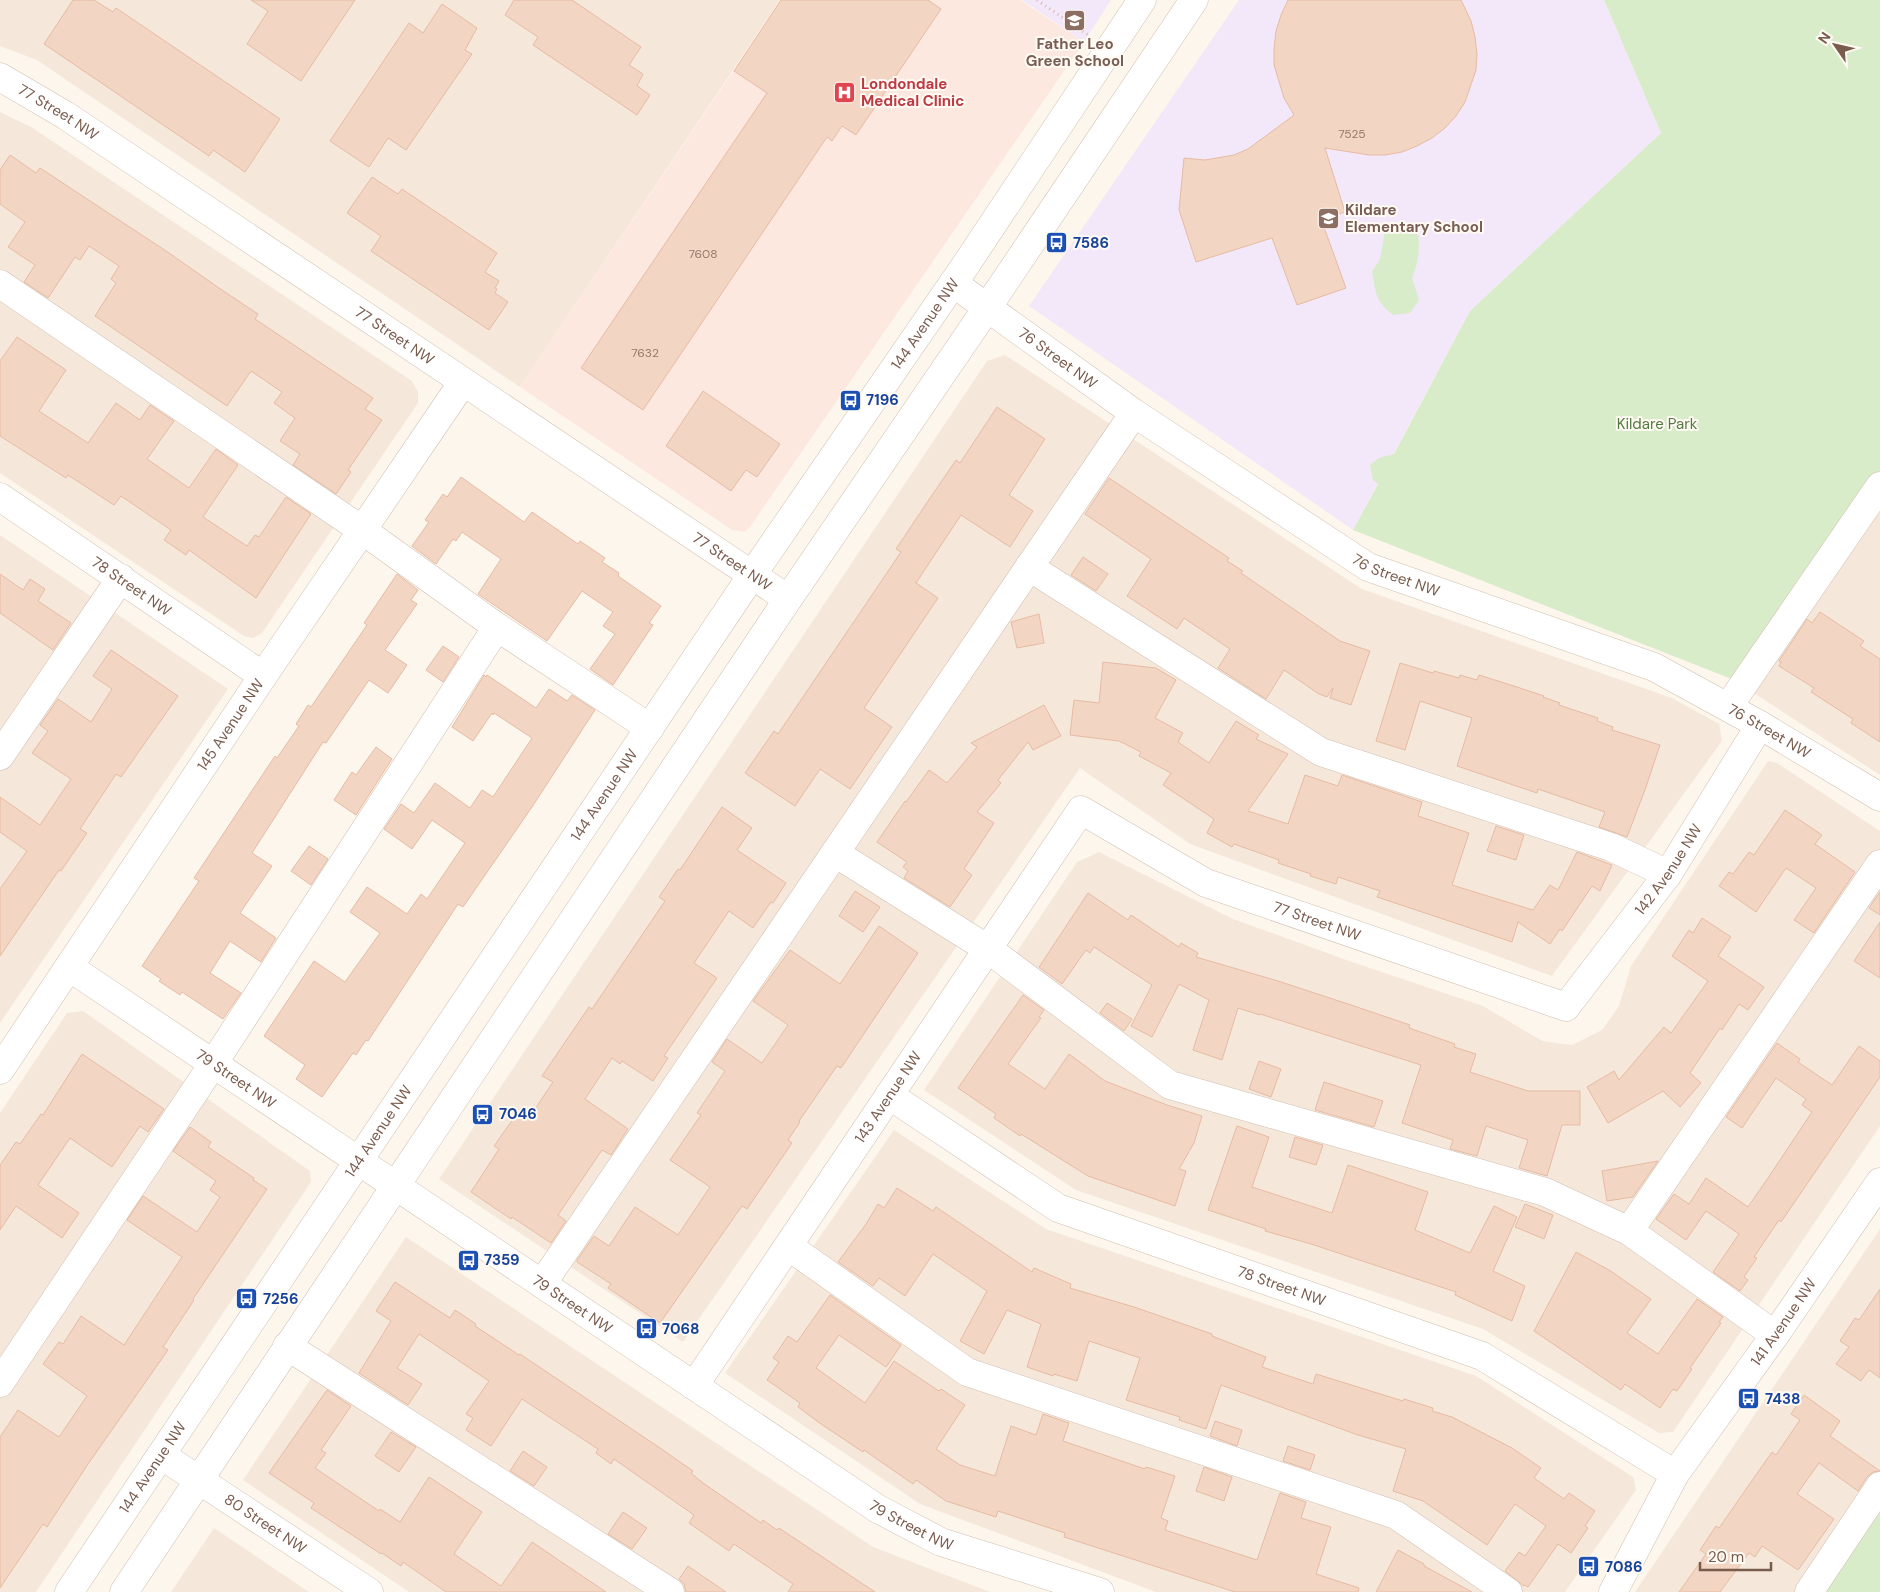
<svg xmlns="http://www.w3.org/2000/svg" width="1880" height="1592" font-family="'DM Sans',sans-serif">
	<rect width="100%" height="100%" fill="#fdf6ec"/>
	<path fill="#f5e8da" d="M0 0H780L520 387 37 60 0 46Z
		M0 112 31 127 412 381 418 392V403L262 633 253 638 244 636 0 473Z
		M1005 355 1362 589 1672 698 1719 724 1722 741 1552 976 1190 844 1080 768 683 1342 439 1179 987 361Z
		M1880 470V775L1734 680Z
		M0 535 228 689 0 1023Z
		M1768 761 1777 763 1880 831V1126L1673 1432 1659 1433 1483 1329 1076 1190 924 1090 1077 862 1099 852 1233 919 1352 962 1483 1006 1542 1041 1572 1045 1602 1030 1619 1006 1631 966Z
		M83 1011 310 1171 311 1182 36 1592H0V1113L67 1013Z
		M894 1130 1046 1229 1476 1376 1633 1477 1636 1490 1565 1592H1156L920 1504 725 1373Z
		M1880 1229V1504L1820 1592H1635Z
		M406 1237 873 1547 990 1592H409L243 1480Z
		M214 1528 309 1592H171Z"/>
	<path fill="#fde8e0" d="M781 0H1020L1084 42 750 527 744 532 732 530 520 387Z"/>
	<path fill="#f3e8fa" d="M1022 0H1111L1084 42Z
		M1239 0H1604L1661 133 1470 311 1353 530 1029 306Z"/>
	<path fill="#d8ecc9" d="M1604 0H1880V470L1734 680 1353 530 1378 484 1373 480 1370 465 1379 458 1394 454 1470 311 1661 133Z
		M1408 223 1417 226C1420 245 1420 260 1412 278L1419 300 1410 313 1393 315C1375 301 1376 293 1372 272L1380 259 1385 230 1397 224Z
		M1880 1504V1592H1820Z"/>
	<path fill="#f3d5c3" stroke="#e6bba3" d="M73 0H94L113 12 116 8 280 119 245 172 213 150 209 156 44 44Z
		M251 0H355L301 81 247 44 268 11Z
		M514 0H572L641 47 629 65 643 74 637 86 650 95 637 115 533 45 538 37 505 15Z
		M781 0H928L941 9 856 135 842 126 832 141 827 137 643 410 581 368 767 93 734 71Z
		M1288 0H1461L1471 21 1475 37 1477 54 1476 70 1465 102 1456 116 1445 128 1432 138 1417 146 1402 152 1385 155H1369L1325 148 1345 212 1321 219 1346 288 1297 305 1272 238 1196 262 1179 210 1184 158 1205 160 1234 155 1248 149 1294 115 1284 98 1274 65V49L1276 31 1281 15Z
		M442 4 477 28 465 50 472 54 406 150 388 138 369 167 330 141 409 23 423 33Z
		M10 155 36 173 40 168 169 253 219 288 258 314 255 319 373 398 365 409 382 420 348 470 351 472 336 494 293 465 300 454 280 441 295 418 274 403 282 392 251 371 227 406 95 316 116 283 111 279 119 266 89 246 80 260 75 257 48 298 24 282 35 265 8 247 25 222 0 204V170Z
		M372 177 398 194 402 189 497 253 485 272 499 281 495 288 497 289 495 293 508 302 489 330 371 251 381 236 347 213Z
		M17 337 66 370 39 411 88 443 116 403 140 420 150 405 174 421 147 459 189 488 216 449 238 465 203 517 247 546 255 535 259 537 286 497 311 514 256 598 189 550 186 555 164 540 171 530 121 496 114 505 68 475 66 478 0 436V361Z
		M703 391 780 444 757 477 746 470 731 491 666 446Z
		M997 407 1045 439 1009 495 1033 511 1010 547 961 515 916 583 938 598 864 708 892 727 850 789 820 769 795 806 745 773 774 731 778 734 901 552 896 549 928 501 956 460 960 463Z
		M461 477 524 522 532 512 578 544 580 541 605 558 602 562 619 573 618 576 661 606 649 623 653 625 613 685 590 669 615 634 603 626 613 612 582 591 547 641 478 594 501 559 462 532 456 541 453 539 436 564 412 546 429 522 425 520 443 494 447 497Z
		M1109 478 1229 558 1227 561 1243 571 1241 573 1340 641 1370 651 1351 705 1330 698 1333 688 1327 697 1319 694 1284 670 1266 699 1218 668 1230 649 1184 618 1177 629 1127 596 1151 559 1085 514Z
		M1083 557 1108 574 1096 591 1071 575Z
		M0 574 23 590 30 579 45 589 38 601 71 623 53 650 0 613Z
		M397 574 418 590 411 600 417 604 385 650 407 665 388 693 369 680 326 743 323 742 252 853 272 866 240 913 276 938 261 962 230 941 210 973 241 993 223 1019 182 992 180 995 159 981 161 979 142 966 199 881 194 878 275 756 277 758 299 726 296 724 308 705 311 707 367 625 364 623Z
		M1820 612 1864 641 1860 646 1880 659V742L1851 723 1853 719 1811 692 1814 688 1779 666 1781 662 1779 661 1807 619 1812 623Z
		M1039 614 1044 643 1017 648 1011 622Z
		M443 646 459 657 443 682 426 670Z
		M111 650 178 696 121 777 116 774 80 829 87 833 61 871 59 870 0 956V889L27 851 0 832V797L40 825 71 779 32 753 48 731 40 725 58 699 91 722 112 689 93 676Z
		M1103 662 1156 668 1176 680 1155 718 1183 733 1178 742 1209 763 1236 721 1259 735 1256 739 1288 754 1248 811 1288 824 1305 775 1338 786 1342 775 1422 802 1418 816 1469 833 1452 885 1533 910 1550 885 1558 890 1577 852 1612 865 1600 891 1592 886 1562 931 1560 929 1550 944 1518 922 1512 942 1377 897 1380 891 1338 877 1336 884 1310 876 1311 874 1278 863 1279 860 1234 844 1232 847 1207 833 1214 819 1163 785 1171 773 1139 756 1141 752 1119 741 1070 735 1074 700 1099 703Z
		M1400 663 1433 673 1434 671 1459 678 1460 675 1477 680 1479 675 1517 687 1544 696 1543 697 1560 703 1559 705 1598 718 1597 721 1613 727 1612 730 1660 745 1646 787 1627 837 1599 827 1605 812 1538 789 1537 793 1457 766 1472 718 1420 701 1405 750 1376 741Z
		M484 675 486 677 487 675 536 708 549 689 567 701 572 695 595 710 532 807 463 907 458 904 368 1041 366 1040 356 1055 353 1053 322 1097 296 1079 305 1065 264 1036 314 961 345 982 380 933 350 912 367 887 407 914 421 894 427 899 465 843 432 820 412 849 384 829 401 804 414 813 435 783 470 808 482 790 493 797 532 738 494 713 493 715 492 713 473 741 452 727Z
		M1044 705 1061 736 1033 750 1028 742 998 780 1001 783 977 812 994 823 964 869 972 875 950 907 904 878 908 871 903 867 907 862 877 842 905 801 906 802 929 770 947 783 977 747 971 743Z
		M376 747 392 759 356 815 334 800 352 772 356 775Z
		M722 807 752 828 737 850 786 883 773 903 771 902 753 928 729 911 694 963 717 978 664 1056 668 1058 653 1081 622 1061 620 1064 612 1058 585 1099 628 1129 611 1155 602 1150 558 1215 566 1221 551 1243 512 1217 511 1219 471 1192 499 1149 494 1146 521 1108 531 1115 553 1082 542 1076 589 1007 592 1009 665 901 659 897 678 869 680 870Z
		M1785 810 1822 835 1815 844 1855 872 1814 933 1794 920 1816 888 1786 868 1756 912 1719 886 1729 872 1733 874 1749 852 1754 855Z
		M1496 826 1524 835 1516 860 1487 851Z
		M309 846 328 859 311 885 291 871Z
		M855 891 880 907 863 932 839 916Z
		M1880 892V915L1869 908Z
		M1088 893 1128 920 1131 915 1179 947 1181 943 1198 953 1196 957 1278 981 1354 1006 1410 1025 1409 1028 1455 1044 1454 1047 1476 1054 1470 1072 1528 1091H1580V1125H1562L1547 1176 1519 1168 1528 1140 1486 1126 1477 1156 1450 1149 1453 1140 1402 1123 1421 1065 1260 1014V1015L1238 1008 1222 1060 1193 1050 1209 1000 1179 984 1152 1037 1131 1026 1152 985 1094 947 1090 953 1086 950 1062 984 1039 967Z
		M1702 918 1731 937 1718 956 1764 987 1748 1010 1739 1004 1722 1030 1720 1028 1690 1073 1701 1083 1680 1107 1663 1091 1608 1123 1587 1087 1614 1071 1619 1080 1664 1027 1671 1033 1708 981 1672 956 1689 930 1693 933Z
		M1880 922V978L1854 961Z
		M879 926 918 953 841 1068 837 1066 799 1121 800 1122 788 1140 792 1143 747 1209 742 1206 660 1323 608 1288 611 1284 577 1262V1260L594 1236 609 1246 635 1207 678 1235 710 1187 670 1160 701 1115 697 1113 725 1071 712 1062 727 1039 762 1063 788 1025 753 1001 790 950 840 984Z
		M1023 995 1044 1010 1039 1017 1041 1018 1008 1064 1045 1089 1069 1054 1105 1081 1167 1105 1202 1116 1194 1143 1179 1169 1186 1171 1175 1206 1088 1176 1021 1134 1020 1136 994 1118 996 1114 958 1088Z
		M1107 1003 1132 1019 1124 1031 1100 1013Z
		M1777 1043 1800 1059 1798 1062 1832 1085 1859 1046 1880 1061V1077L1781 1222 1779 1220 1754 1257 1757 1258 1744 1277 1748 1280 1740 1291 1713 1272 1739 1234 1706 1211 1686 1240 1656 1219 1674 1194 1689 1204 1706 1178 1748 1207 1770 1175 1812 1112 1802 1105 1806 1099 1776 1078 1742 1128 1726 1117Z
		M82 1054 164 1109 148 1132 140 1126 112 1167 70 1138 38 1185 79 1213 62 1238 16 1206 0 1230V1165L16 1142 20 1144 41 1114 43 1115Z
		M1259 1061 1281 1069 1271 1097 1249 1089Z
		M1324 1082 1383 1101 1374 1127 1315 1110Z
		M1237 1126 1269 1137 1252 1187 1332 1213 1348 1165 1428 1192 1415 1230 1470 1253 1494 1206 1517 1217 1493 1271 1525 1286 1512 1321 1455 1295 1456 1292 1311 1244 1265 1231 1266 1229 1208 1210Z
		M190 1127 211 1142 208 1147 254 1178 253 1180 267 1189 193 1299 194 1300 163 1347 168 1350 88 1464 47 1527 43 1524 0 1588V1437L18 1410 59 1437 87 1396 43 1364 59 1342 63 1344 81 1316 124 1345 182 1257 127 1220 143 1196 197 1232 220 1197 210 1190 216 1181 173 1151Z
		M1295 1137 1323 1145 1316 1165 1289 1157Z
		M1658 1161 1633 1197 1607 1201 1602 1171Z
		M897 1188 933 1211 936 1207 1032 1272 1034 1268 1071 1284 1070 1288 1134 1307 1212 1334V1336L1266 1357 1262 1367 1313 1384 1316 1374 1403 1401 1404 1399 1433 1408 1432 1411 1452 1417 1512 1448 1541 1468 1534 1478 1564 1499 1569 1493 1595 1511 1585 1526 1588 1528 1571 1553 1558 1544 1528 1587 1525 1585 1524 1586 1505 1571 1519 1552 1525 1556 1546 1526 1515 1504 1487 1545 1423 1501 1393 1491 1406 1449 1358 1435 1221 1385 1206 1429 1179 1420 1180 1417 1126 1400 1140 1358 1089 1341 1077 1381 1054 1374 1053 1376 1027 1367 1041 1324 1007 1310 984 1354 960 1341 987 1291 933 1254 905 1296 879 1278 873 1286 838 1262 866 1224 878 1204 884 1208Z
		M1525 1204 1553 1215 1544 1239 1515 1227Z
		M1576 1252 1609 1270 1651 1299 1627 1333 1658 1354 1697 1299 1723 1317 1719 1322 1721 1323 1690 1368 1692 1369 1677 1391 1673 1389 1660 1408 1625 1384 1621 1390 1534 1331Z
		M395 1282 450 1318 455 1310 476 1324 475 1326 519 1355 520 1354 660 1448 693 1471 691 1473 703 1483 761 1523 763 1520 777 1530 779 1528 875 1592H788L793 1584 734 1544 729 1551 689 1523 694 1515 614 1459 611 1464 596 1453 598 1449 522 1399 491 1446 466 1430 473 1418 466 1414 489 1381 419 1334 397 1368 422 1384 408 1405 359 1373 391 1321 376 1311Z
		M1880 1289V1378L1869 1370 1861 1381 1836 1364 1849 1347 1840 1341 1855 1318 1859 1320Z
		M830 1295 901 1345 886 1367 839 1335 816 1368 865 1403 894 1361 939 1391 941 1389 965 1405 936 1449 960 1465 995 1476 1011 1426 1036 1435 1043 1414 1069 1423 1063 1441 1145 1469 1146 1467 1175 1476 1161 1518 1168 1521 1165 1530 1257 1560 1280 1493 1306 1502 1301 1518 1331 1527 1316 1574 1359 1588 1358 1592H1235L1064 1537 1065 1533 998 1511 996 1517 946 1501 916 1480 913 1484 864 1450 863 1452 821 1424 798 1407 800 1403 767 1380 779 1362 773 1358 788 1336 797 1342Z
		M327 1390 351 1406 321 1450 326 1453 315 1468 379 1511 380 1509 400 1522 429 1477 482 1512 454 1554 501 1586 532 1542 606 1592H446L403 1562 401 1566 382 1553 381 1554 311 1508 314 1503 269 1473Z
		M1804 1395 1840 1421 1830 1436 1880 1471 1873 1472 1867 1477 1858 1491 1819 1463 1797 1494 1834 1519 1798 1570 1762 1546 1755 1557 1749 1553 1720 1592H1679L1706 1554 1700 1550 1716 1526 1719 1528 1772 1452 1776 1455 1800 1420 1791 1414Z
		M1215 1421 1242 1430 1237 1446 1210 1436Z
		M391 1432 416 1447 399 1472 375 1456Z
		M1288 1446 1315 1455 1310 1470 1283 1461Z
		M523 1451 547 1467 534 1486 510 1471Z
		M1204 1467 1232 1477 1224 1501 1196 1491Z
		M623 1512 647 1528 632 1549 608 1534Z
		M1398 1550 1424 1564V1566L1472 1592H1376Z
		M688 1566 726 1592H686L684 1584 679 1579Z"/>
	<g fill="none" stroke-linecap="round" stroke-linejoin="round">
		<defs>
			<g id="minor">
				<path id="s1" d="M0 77 65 115 788 599"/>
				<path id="s2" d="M953 283 1134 413 1368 567 1654 667 1760 725 1880 797"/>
				<path d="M0 284 362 530 497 627 650 728"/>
				<path id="s3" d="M0 497 263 676"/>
				<path d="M1029 567 1321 752 1611 847 1668 874"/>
				<path d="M1728 707 1880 486"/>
				<path d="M0 756 121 578"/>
				<path d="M835 853 988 949 1170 1085 1545 1192 1629 1231 1775 1335"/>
				<path id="s4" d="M69 967 878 1509 941 1542 1100 1592"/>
				<path id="s5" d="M0 1070 263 676 463 382"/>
				<path id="s6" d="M889 1095 1058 1208 1482 1356 1675 1474"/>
				<path d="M1629 1231 1880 864"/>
				<path d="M788 1246 967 1372 1396 1515 1508 1592"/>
				<path d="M542 1284 1134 413"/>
				<path d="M287 1346 670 1592"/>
				<path d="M0 1383 213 1064 497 627"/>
				<path id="s7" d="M694 1386 1081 810 1206 883 1566 1007 1668 874 1760 725"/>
				<path id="s8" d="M161 1455 369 1592"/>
				<path id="s9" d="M69 1592 752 575 965 266 1142 0"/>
				<path d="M124 1592 788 599 987 308 1194 0"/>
				<path id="s10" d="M1613 1592 1675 1474 1775 1335 1880 1182"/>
				<path d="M1809 1592 1880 1486"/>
			</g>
		</defs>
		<use href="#minor" stroke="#d1beb0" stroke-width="29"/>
		<path stroke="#d9b8a5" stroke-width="3" stroke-dasharray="1 4" stroke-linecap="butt" d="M1037 0 1088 35"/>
		<use href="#minor" stroke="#fff" stroke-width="28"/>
	</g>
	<defs>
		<symbol id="school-square" viewBox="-11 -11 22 22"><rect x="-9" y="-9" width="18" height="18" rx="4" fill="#8d6e63" stroke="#fffaf3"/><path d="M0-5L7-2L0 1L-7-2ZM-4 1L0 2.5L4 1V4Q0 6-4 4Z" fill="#fff"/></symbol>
		<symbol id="hospital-square" viewBox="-11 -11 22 22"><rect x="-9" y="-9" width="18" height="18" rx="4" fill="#e0444e" stroke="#fffaf3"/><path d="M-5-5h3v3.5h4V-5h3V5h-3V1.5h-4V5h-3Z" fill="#fff"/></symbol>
		<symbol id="bus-square" viewBox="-11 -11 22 22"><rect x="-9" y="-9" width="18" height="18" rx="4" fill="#1a4fb4" stroke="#fffaf3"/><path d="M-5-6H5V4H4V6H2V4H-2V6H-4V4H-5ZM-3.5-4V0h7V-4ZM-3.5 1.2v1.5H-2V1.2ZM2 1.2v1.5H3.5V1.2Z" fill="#fff"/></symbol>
	</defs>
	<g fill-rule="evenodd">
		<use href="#school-square" x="1062" y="8" width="25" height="25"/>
		<use href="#hospital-square" x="832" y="80" width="25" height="25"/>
		<use href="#school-square" x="1316" y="206" width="25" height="25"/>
		<use href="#bus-square" x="1044" y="230" width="25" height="25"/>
		<use href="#bus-square" x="838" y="388" width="25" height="25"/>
		<use href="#bus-square" x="470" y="1102" width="25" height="25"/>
		<use href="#bus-square" x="456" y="1248" width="25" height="25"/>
		<use href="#bus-square" x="234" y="1286" width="25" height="25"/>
		<use href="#bus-square" x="634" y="1316" width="25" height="25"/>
		<use href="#bus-square" x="1736" y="1386" width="25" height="25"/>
		<use href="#bus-square" x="1576" y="1554" width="25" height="25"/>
	</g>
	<g text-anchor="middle" stroke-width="4" stroke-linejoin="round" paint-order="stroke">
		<g font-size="12" fill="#987a6a">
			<text x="1352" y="138">7525</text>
			<text x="703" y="258">7608</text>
			<text x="645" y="357">7632</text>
		</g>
		<g font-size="15" font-weight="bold" fill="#785e54" stroke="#fffaf3">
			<text x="1075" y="49">Father Leo<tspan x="1075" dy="17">Green School</tspan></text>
			<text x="1345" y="215" text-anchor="start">Kildare<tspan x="1345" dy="17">Elementary School</tspan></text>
		</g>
		<g font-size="15" font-weight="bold" fill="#be3a42" stroke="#fffaf3" text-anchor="start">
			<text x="861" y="89">Londondale<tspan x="861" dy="17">Medical Clinic</tspan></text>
		</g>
		<g font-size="15" fill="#7a5c4d" stroke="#fffaf3">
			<text dy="5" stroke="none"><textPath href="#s1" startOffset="68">77 Street NW</textPath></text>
			<text dy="5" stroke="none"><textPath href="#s9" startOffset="1530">144 Avenue NW</textPath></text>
			<text dy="5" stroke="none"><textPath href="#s1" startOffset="472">77 Street NW</textPath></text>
			<text dy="5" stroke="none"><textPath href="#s2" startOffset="129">76 Street NW</textPath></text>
			<text dy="5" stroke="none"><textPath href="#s1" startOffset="878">77 Street NW</textPath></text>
			<text dy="5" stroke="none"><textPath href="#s2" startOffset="532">76 Street NW</textPath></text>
			<text dy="5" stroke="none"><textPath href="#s3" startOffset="159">78 Street NW</textPath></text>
			<text dy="5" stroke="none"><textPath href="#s5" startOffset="415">145 Avenue NW</textPath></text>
			<text dy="5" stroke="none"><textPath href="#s2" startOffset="938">76 Street NW</textPath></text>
			<text dy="5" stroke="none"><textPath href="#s9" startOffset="960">144 Avenue NW</textPath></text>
			<text dy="5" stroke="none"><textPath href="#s7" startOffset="1391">142 Avenue NW</textPath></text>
			<text dy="5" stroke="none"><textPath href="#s7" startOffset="956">77 Street NW</textPath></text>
			<text dy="5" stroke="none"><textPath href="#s4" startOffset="201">79 Street NW</textPath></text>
			<text dy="5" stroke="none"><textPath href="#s7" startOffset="348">143 Avenue NW</textPath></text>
			<text dy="5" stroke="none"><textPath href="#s9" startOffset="555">144 Avenue NW</textPath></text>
			<text dy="5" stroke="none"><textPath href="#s6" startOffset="440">78 Street NW</textPath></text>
			<text dy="5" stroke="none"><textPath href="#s4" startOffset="606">79 Street NW</textPath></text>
			<text dy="5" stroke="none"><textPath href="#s10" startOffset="320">141 Avenue NW</textPath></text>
			<text dy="5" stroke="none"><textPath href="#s9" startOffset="150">144 Avenue NW</textPath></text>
			<text dy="5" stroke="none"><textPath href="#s8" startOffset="125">80 Street NW</textPath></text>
			<text dy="5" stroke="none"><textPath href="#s4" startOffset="1011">79 Street NW</textPath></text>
		</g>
		<g font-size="15" font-weight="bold" fill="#164399" stroke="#fffaf3" text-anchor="start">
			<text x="1073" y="248">7586</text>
			<text x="866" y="405">7196</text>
			<text x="499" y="1119">7046</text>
			<text x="484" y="1265">7359</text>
			<text x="263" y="1304">7256</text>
			<text x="662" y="1334">7068</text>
			<text x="1765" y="1404">7438</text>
			<text x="1605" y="1572">7086</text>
		</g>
		<g font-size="15" fill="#537a41" stroke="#fffaf3">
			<text x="1657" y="429">Kildare Park</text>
		</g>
	</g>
	<g transform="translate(1835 45) rotate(304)" stroke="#fffaf3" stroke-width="4" paint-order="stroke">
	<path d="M0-4L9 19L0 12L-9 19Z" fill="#7a5c4d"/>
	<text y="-8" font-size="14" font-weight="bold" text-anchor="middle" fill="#7a5c4d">N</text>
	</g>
	<path d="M1700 1562v8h71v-8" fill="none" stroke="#7a5c4d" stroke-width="2.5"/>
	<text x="1708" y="1562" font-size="15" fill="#7a5c4d" stroke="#fffaf3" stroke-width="4" paint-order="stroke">20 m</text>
</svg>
